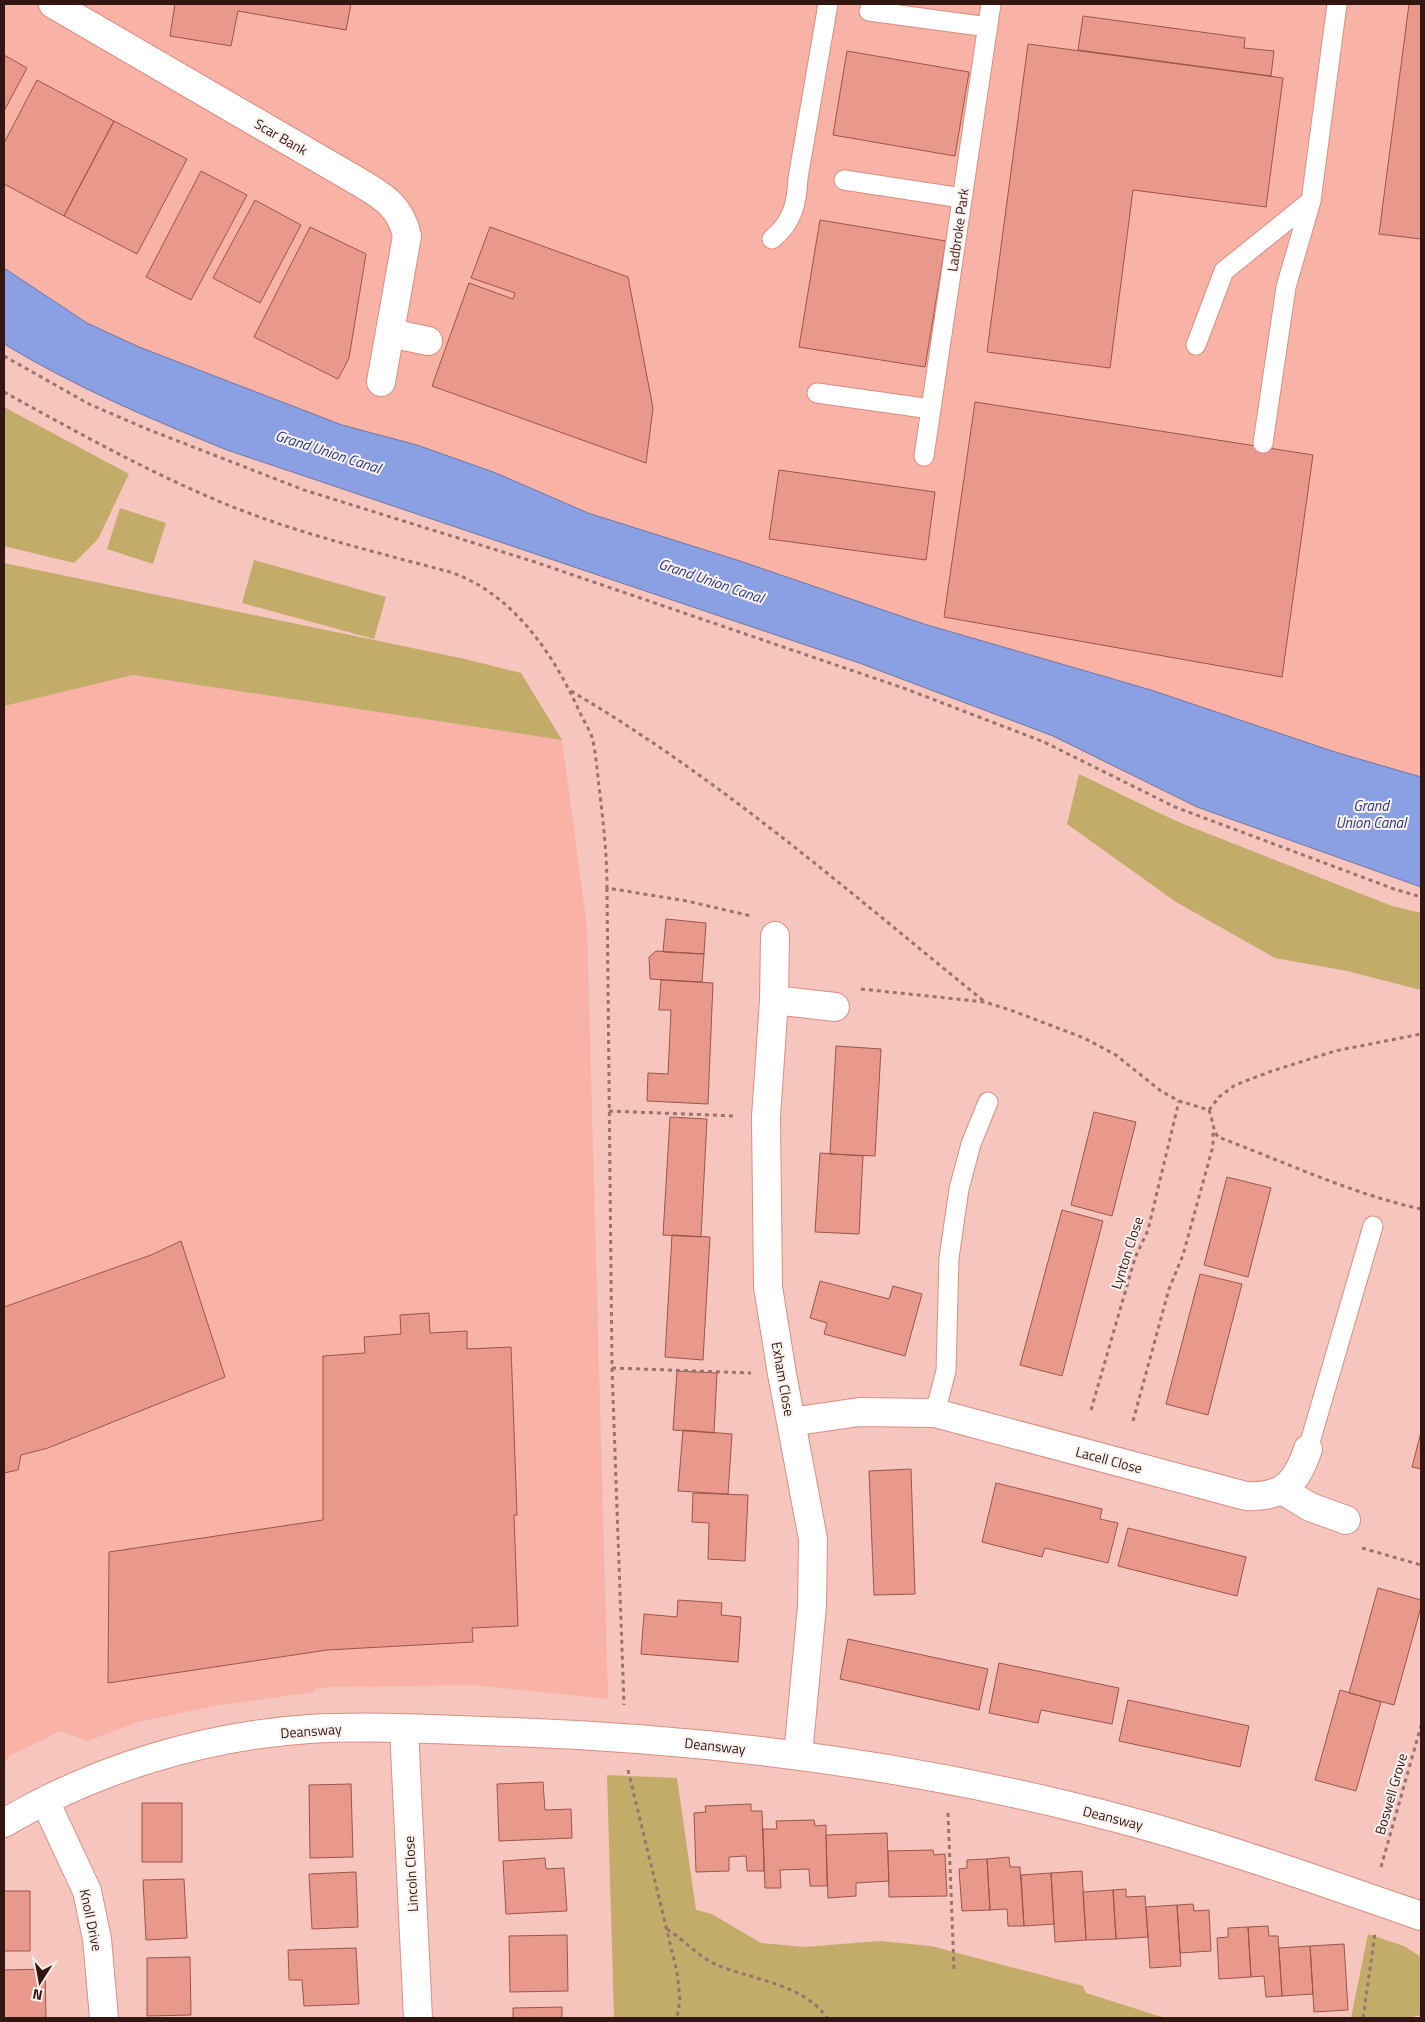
<svg xmlns="http://www.w3.org/2000/svg" width="1425" height="2022" font-family="'Titillium Web',sans-serif">
	<rect width="100%" height="100%" fill="#f6c5bd"/>
	<path fill="#f9b2a6" d="M4 4H1421V777L1335 752 1151 690 924 624 740 561 588 513 496 473 417 445 342 425 251 392 139 348 87 323 4 268Z
		M133 675 562 740 587 926 608 1699 474 1685 331 1687 314 1689 315 1692 213 1706 139 1722 87 1741 61 1731 9 1756 4 1765V706Z"/>
	<path fill="#c3ab6a" d="M4 407 129 474 98 539 74 563 4 546Z
		M120 508 166 523 153 564 107 549Z
		M254 560 386 597 374 639 242 603Z
		M4 563 465 659 521 673 562 740 133 675 4 706Z
		M1079 774 1176 821 1392 906 1421 913V990L1347 971 1275 958 1176 902 1067 824Z
		M607 1775 677 1778 696 1910 712 1914 761 1943 804 1947 879 1941 931 1946 1083 1986 1086 1993 1165 2018H614Z
		M1368 1934 1404 1946 1421 1957V2015L1408 2018H1351Z"/>
	<path fill="#8aa0e2" stroke="#7077a4" d="M4 268 87 323 139 347 342 425 417 445 496 473 588 513 740 561 924 624 1151 690 1335 752 1421 777V887L1197 807 1053 736 862 664 227 450C150 419 75 387 4 344Z"/>
	<path fill="#e9998b" stroke="#9c554a" d="M175 4H351L346 30 238 11 231 46 170 36Z
		M1409 4H1421V239L1379 234Z
		M1083 16 1245 38 1244 48 1274 51 1271 76 1078 50Z
		M1028 44 1283 78 1266 207 1133 190 1110 368 987 352Z
		M847 51 969 72 955 156 833 135Z
		M4 55 27 68 4 111Z
		M37 80 114 121 64 216 4 184V143Z
		M114 121 187 159 137 254 64 216Z
		M201 171 247 195 191 300 146 277Z
		M255 200 301 225 260 303 213 278Z
		M820 220 946 241 925 367 799 347Z
		M310 227 366 254 349 358 338 379 254 337Z
		M490 227 628 277 653 408 646 463 432 386 469 283 513 299 515 293 471 278Z
		M975 402 1313 455 1282 677 944 617Z
		M779 470 935 492 926 560 769 539Z
		M666 919 706 923 704 954 663 952Z
		M656 951 704 954 702 982 650 979 649 957Z
		M661 980 713 983 708 1104 647 1101 648 1073 668 1074 671 1010H659Z
		M836 1046 881 1049 875 1156 830 1154Z
		M1094 1112 1136 1122 1112 1216 1071 1205Z
		M670 1117 707 1119 701 1237 663 1235Z
		M820 1153 863 1156 859 1234 815 1232Z
		M1227 1177 1271 1188 1248 1277 1204 1265Z
		M1062 1210 1103 1221 1062 1376 1020 1365Z
		M672 1235 710 1237 703 1360 665 1357Z
		M181 1241 225 1377 48 1448 21 1455 18 1470 4 1473V1307L151 1255Z
		M1200 1274 1242 1284 1208 1415 1166 1404Z
		M820 1281 889 1299 893 1286 922 1294 905 1356 824 1334 827 1323 810 1318Z
		M429 1313 430 1333 467 1331V1349L511 1347 517 1515H514L518 1626 472 1628 473 1642 327 1650 108 1683 109 1552 323 1520V1356L365 1353 364 1337 401 1334 400 1315Z
		M677 1371 717 1373 714 1433 673 1430Z
		M683 1430 732 1434 728 1494 678 1491Z
		M1421 1432V1469L1412 1467Z
		M911 1469 915 1594 874 1595 869 1471Z
		M996 1483 1102 1509 1100 1519 1118 1523 1108 1563 1045 1548 1042 1557 982 1542Z
		M693 1493 748 1495 745 1561 708 1559 709 1523 692 1522Z
		M1128 1528 1246 1557 1237 1596 1118 1566Z
		M1378 1588 1421 1600V1607L1394 1705 1349 1693Z
		M678 1600 722 1603 721 1615 741 1617 738 1662 641 1654 644 1614 677 1617Z
		M848 1639 988 1669 979 1710 840 1679Z
		M999 1663 1119 1688 1112 1724 1041 1710 1038 1723 989 1713Z
		M1340 1690 1381 1702 1356 1791 1315 1780Z
		M1128 1700 1249 1726 1240 1767 1119 1741Z
		M543 1782 545 1810 571 1809 572 1838 499 1841 497 1784Z
		M351 1784 353 1857 310 1858 309 1785Z
		M142 1803H182V1862H142Z
		M751 1804V1811H762L764 1871H747L746 1856 729 1857V1871L696 1872 694 1813 706 1812 705 1806Z
		M814 1820 815 1826 826 1825 827 1886H810L809 1869 780 1870 781 1888H765L763 1829H777L776 1821Z
		M887 1833 889 1881 856 1883V1896L828 1898 826 1835Z
		M933 1850 934 1855 945 1854 947 1896 889 1897 888 1851Z
		M1009 1857 1010 1867H1020L1024 1926H1008L1007 1909 990 1910 987 1859Z
		M545 1858 546 1869 564 1868 567 1911 506 1914 503 1861Z
		M987 1859 990 1910 962 1911 959 1869 967 1868V1860Z
		M1082 1871 1086 1940 1055 1942 1051 1873Z
		M356 1872 358 1927 312 1929 309 1874Z
		M1051 1873 1054 1924 1024 1926 1021 1875Z
		M184 1879 187 1938 146 1940 143 1880Z
		M1126 1889V1897L1145 1896 1148 1937 1116 1939 1113 1890Z
		M1113 1890 1116 1939 1086 1940 1083 1892Z
		M4 1891H30V1951H4Z
		M1193 1904 1194 1911 1209 1910 1211 1951 1180 1953 1177 1905Z
		M1177 1905 1181 1966 1150 1968 1146 1907Z
		M1268 1926 1269 1936H1278L1282 1996 1266 1997 1264 1976 1251 1977 1248 1927Z
		M1248 1927 1251 1977 1219 1979 1217 1938 1228 1937V1928Z
		M567 1935 568 1991 510 1992 509 1936Z
		M1344 1944 1348 2010 1314 2012 1310 1946Z
		M1310 1946 1313 1994 1282 1996 1279 1948Z
		M356 1948 359 2004 304 2006 302 1980H289L288 1950Z
		M190 1957 191 2015 147 2016V1958Z
		M45 1969 46 2018H4V1970Z
		M562 2007V2018H513V2008Z"/>
	<g fill="none" stroke-linecap="round" stroke-linejoin="round">
		<defs>
			<path id="service" d="M869 11 988 27
				M844 180 962 198
				M772 239C792 223 797 204 798 178L828 4
				M1196 345 1224 271 1311 201 1337 4
				M817 393 931 409
				M1263 443 1286 287 1311 201
				M924 456 991 4
				M935 1413 946 1371 949 1258 959 1189 971 1144 988 1102
				M1308 1449 1373 1226"/>
			<path id="minor" d="M53 4 359 182C383 196 401 207 407 236L381 382
				M390 333 428 341
				M775 936 774 1000 766 1117 768 1287 782 1374 813 1539 812 1606 798 1755
				M774 1000 835 1007
				M791 1422 859 1412 935 1413 1246 1496C1284 1498 1297 1482 1308 1449
				M1282 1490 1310 1507 1346 1520
				M404 1729 418 2018
				M45 1801 87 1891 97 1939 104 2018
				M4 1823C95 1769 204 1736 309 1729 377 1725 446 1730 514 1732 729 1740 943 1769 1150 1827 1241 1853 1332 1885 1421 1916"/>
		</defs>
		<use href="#service" stroke="#db8e82" stroke-width="21"/>
		<use href="#minor" stroke="#db8e82" stroke-width="30"/>
		<path stroke="#9a736d" stroke-width="3" stroke-dasharray="4 4" stroke-linecap="butt" d="M4 356 89 404 147 429 304 490 535 562 906 689 1044 742 1175 807 1394 889 1421 897
			M4 392C73 430 143 469 216 500 291 532 372 551 450 572 513 593 555 656 580 713 584 721 589 729 592 737 596 753 597 770 599 786 603 821 607 853 607 888L687 901 751 916
			M571 691C722 780 849 892 985 1002
			M607 888 612 1368 624 1705
			M861 989 985 1002 1013 1011 1084 1038 1116 1055 1161 1091 1179 1101 1209 1110
			M1209 1110C1213 1120 1212 1128 1218 1137 1282 1161 1355 1195 1421 1209
			M1209 1110 1219 1097 1235 1085 1272 1071 1335 1051 1421 1034
			M609 1111 736 1116
			M612 1368 751 1373
			M1091 1410 1135 1258 1148 1230 1179 1101
			M1133 1421 1169 1289 1183 1255 1213 1146V1130
			M1362 1548 1421 1565
			M628 1770 677 1972 680 2000 677 2018
			M948 1813 954 1969
			M1381 1867 1421 1726
			M667 1929C684 1940 699 1957 717 1965 753 1980 804 1984 827 2018
			M1363 2018 1375 1933"/>
		<use href="#service" stroke="#fff" stroke-width="19"/>
		<use href="#minor" stroke="#fff" stroke-width="28"/>
	</g>
	<g text-anchor="middle" stroke-width="4" stroke-linejoin="round" paint-order="stroke">
		<g font-size="14" fill="#331612" stroke="#faf1ef">
			<text transform="translate(281 137) rotate(30)" y="5">Scar Bank</text>
			<text transform="translate(958 230) rotate(-82)" y="5">Ladbroke Park</text>
			<text transform="translate(1127 1253) rotate(-72)" y="5">Lynton Close</text>
			<text transform="translate(783 1379) rotate(80)" y="5">Exham Close</text>
			<text transform="translate(1109 1460) rotate(15)" y="5">Lacell Close</text>
			<text transform="translate(311 1731) rotate(-4)" y="5">Deansway</text>
			<text transform="translate(715 1746) rotate(6)" y="5">Deansway</text>
			<text transform="translate(1391 1794) rotate(-74)" y="5">Boswell Grove</text>
			<text transform="translate(1113 1818) rotate(14)" y="5">Deansway</text>
			<text transform="translate(411 1874) rotate(-93)" y="5">Lincoln Close</text>
			<text transform="translate(91 1920) rotate(78)" y="5">Knoll Drive</text>
		</g>
		<g font-size="15" font-style="italic" fill="#283985" stroke="#faf1ef">
			<text transform="translate(328 452) rotate(18)" y="5">Grand Union Canal</text>
			<text transform="translate(711 581) rotate(19)" y="5">Grand Union Canal</text>
			<text x="1371" y="811">Grand<tspan x="1371" dy="17">Union Canal</tspan></text>
		</g>
	</g>
	<rect width="1425" height="2022" fill="none" stroke="#331612" stroke-width="10"/>
	<g transform="translate(40 1982) rotate(191)" stroke="#faf1ef" stroke-width="4" paint-order="stroke">
	<path d="M0-4L9 19L0 12L-9 19Z" fill="#331612"/>
	<text y="-8" font-size="14" font-weight="bold" text-anchor="middle" fill="#331612">N</text>
	</g>
</svg>
